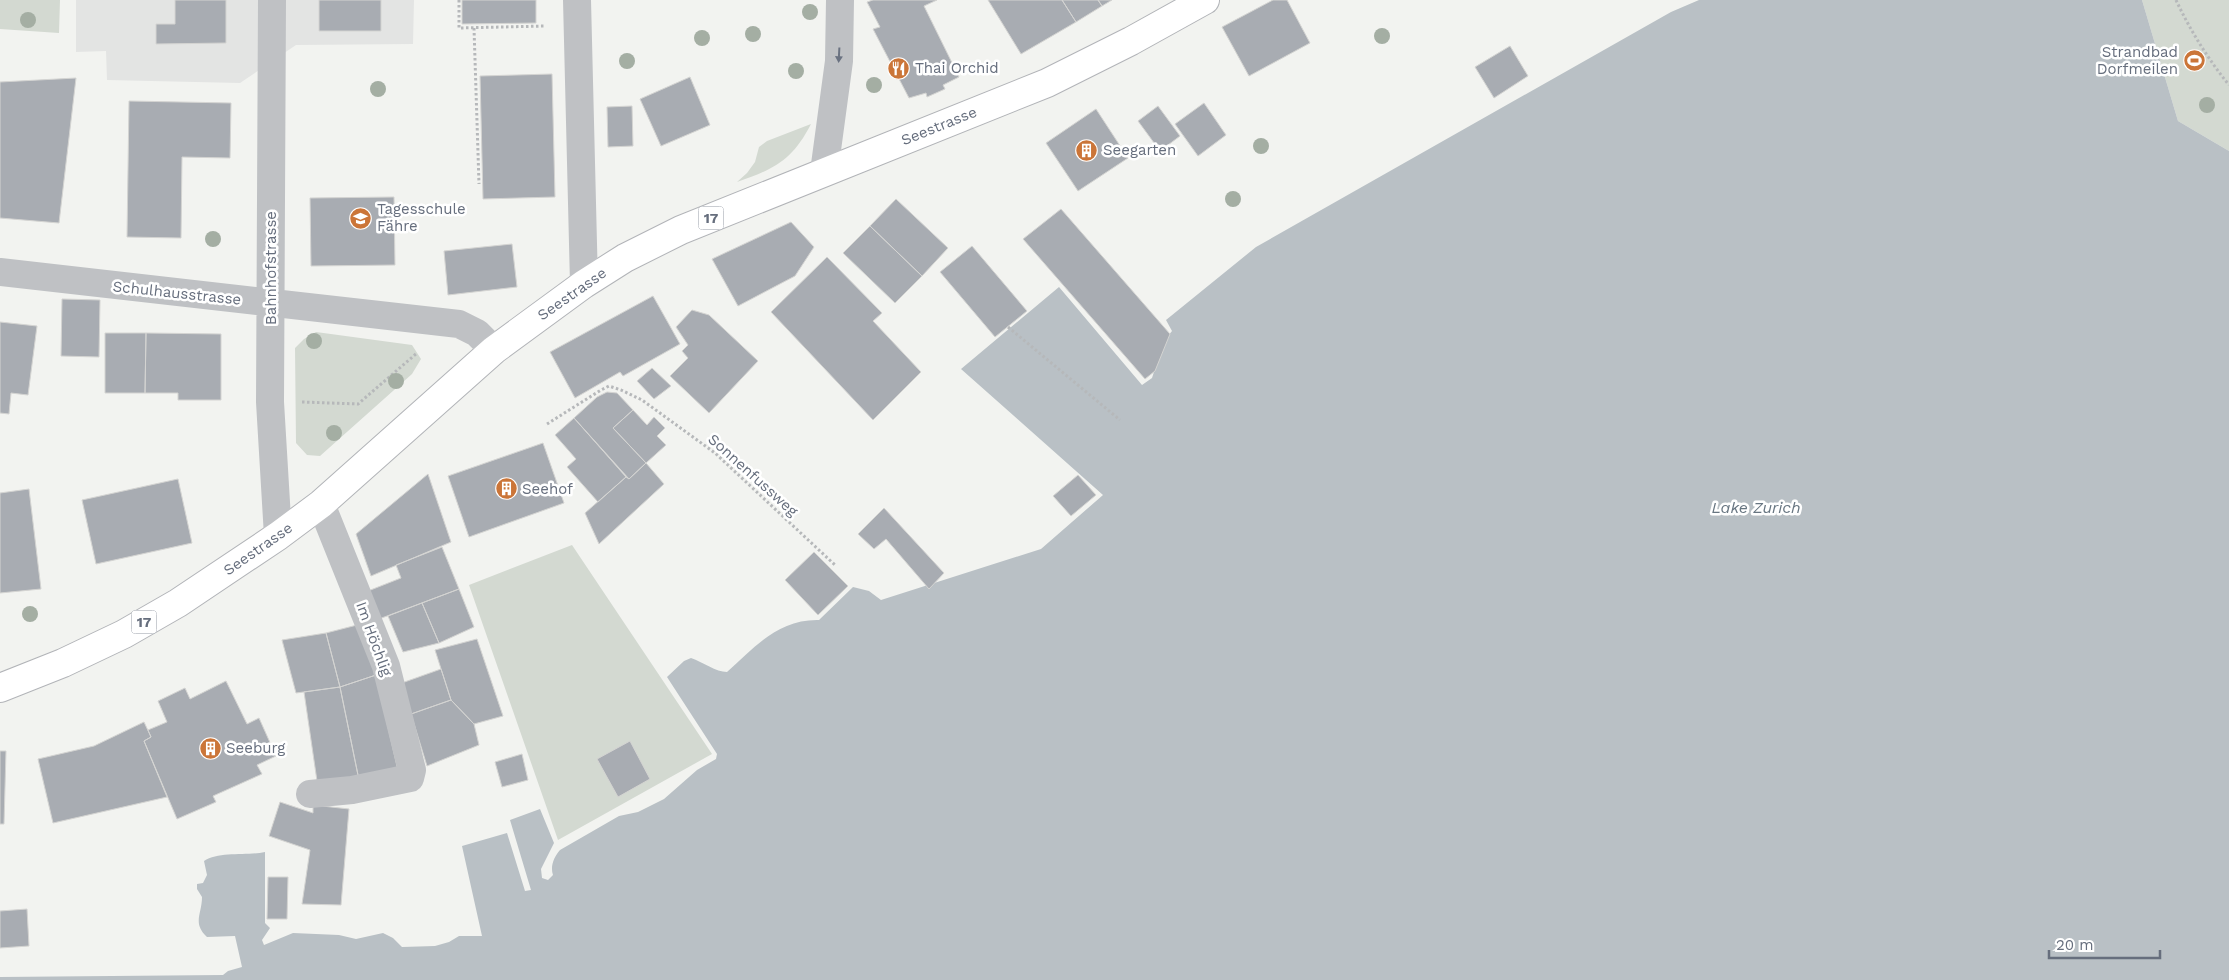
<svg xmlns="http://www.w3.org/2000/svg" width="2229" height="980" font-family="'Work Sans',sans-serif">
	<rect width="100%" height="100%" fill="#f2f3f0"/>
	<path fill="#e3e4e3" d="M76 0H414L413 44 296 45 240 83 107 80 106 51 76 52Z"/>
	<path fill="#d3d9d1" d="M0 0H60L59 33 0 29Z
		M2142 0H2229V151L2178 121Z
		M811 124C792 161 774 169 737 182L747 173 755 162 759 147 767 141Z
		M316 332 412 345 421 359 412 374 320 456 307 455 296 443 295 348 304 339Z
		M572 545 712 754 558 840 469 585Z"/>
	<path fill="#b9c0c5" d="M1699 0H2142L2178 121 2229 151V980H0V977L223 975 228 971 242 967 235 936 207 937C192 923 202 914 202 897L197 889V884L203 883 207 875 204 861C219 851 246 856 265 852V923L270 928 262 940 264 945 293 933 339 935 356 939 383 933 393 938 402 947 435 946 449 942 459 936H482L462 846 507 833 525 891 531 890 510 820 540 809 554 843 541 869 542 878 548 880 553 875C550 866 554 857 560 850L619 816 638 812 664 799 697 770 716 759 717 754 667 677 684 661 691 658C703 662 716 672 727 672 755 647 778 619 819 620L853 587 869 591 881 600 1041 549 1103 495 961 369 1059 287 1142 385 1152 378 1164 341 1172 331 1166 320 1256 247 1671 12Z"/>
	<path fill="#a8acb2" stroke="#d4d4d2" d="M175 0H226V43L156 44V24H175Z
		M319 0H381V31H319Z
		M462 0H536V23L462 24Z
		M873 0H937L924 6 959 77 943 85 945 89 927 97 926 93 909 98 873 29 880 27 867 2Z
		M988 0H1062L1076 22 1021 54Z
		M1062 0H1098L1102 6 1076 22Z
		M1098 0H1112L1102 6Z
		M1273 0H1287L1310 43 1249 76 1222 27Z
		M1510 46 1528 76 1494 98 1475 67Z
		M552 74 555 197 483 199 480 76Z
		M690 77 710 125 661 146 640 99Z
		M76 78 59 223 0 218V82Z
		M129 101 231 103 230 158 182 157 181 238 127 237Z
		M1204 103 1226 135 1198 156 1175 124Z
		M632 106 633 146 608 147 607 107Z
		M1158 106 1180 136 1160 151 1138 121Z
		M1096 109 1128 158 1078 191 1046 143Z
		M394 197 395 265 311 266 310 198Z
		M896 199 948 248 922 276 870 226Z
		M1061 209 1170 334 1155 371 1145 379 1023 239Z
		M791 222 814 247 795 276 738 306 712 259Z
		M870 226 922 276 895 303 843 253Z
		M512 244 517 287 448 295 444 251Z
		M972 246 1027 311 995 337 940 272Z
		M827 257 882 313 873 321 921 372 873 420 771 312Z
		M653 296 680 344 623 376 620 372 575 398 550 352Z
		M62 299 100 300 99 357 61 356Z
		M692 310 709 315 758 361 709 413 670 376 688 358 682 351 688 345 676 327Z
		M0 322 37 326 28 395 11 393 9 414 0 413Z
		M105 333H146L145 393H105Z
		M146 333 221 334V400H178V393H145Z
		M652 368 671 386 654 399 637 381Z
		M607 392 617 393 633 410 613 428 646 463 629 479 574 418 597 397Z
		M633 410 647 425 654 417 665 428 657 436 666 445 646 463 613 428Z
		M574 418 626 477 598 502 567 467 576 459 555 435Z
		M543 443 564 503 469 537 448 476Z
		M646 463 664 484 599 544 585 513 626 477 629 479Z
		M428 474 451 542 371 576 356 534Z
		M1078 475 1096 495 1071 516 1053 496Z
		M178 479 192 543 96 564 82 500Z
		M29 489 41 589 0 593V493Z
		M884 508 944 573 929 589 886 539 874 549 858 534Z
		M442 547 459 589 379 619 368 591 401 578 396 565Z
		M814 552 848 586 818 615 785 580Z
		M459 589 474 627 439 643 422 603Z
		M422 603 439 643 403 652 388 616Z
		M361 624 376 675 340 687 326 633Z
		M326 633 340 687 296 693 282 640Z
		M477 639 503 716 474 724 451 700 435 650Z
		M441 669 451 700 411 714 399 684Z
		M376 675 399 775 359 780 340 687Z
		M226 681 247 724 259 718 276 756 257 765 262 774 213 796 216 802 177 819 144 741 151 737 148 730 167 722 158 701 185 688 190 699Z
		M340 687 359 780 317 781 304 692Z
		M451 700 474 724 479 745 427 766 411 714Z
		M144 722 151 737 144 741 167 797 53 823 38 759 94 746Z
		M630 741 650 779 618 797 597 759Z
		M0 751H6L4 824H0Z
		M522 754 528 780 502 787 495 762Z
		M280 802 313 813V805L349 809 341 905 302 904 310 850 269 836Z
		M268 877H288L287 919H267Z
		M27 909 29 946 0 948V911Z"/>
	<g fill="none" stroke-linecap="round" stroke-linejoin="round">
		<defs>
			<path id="major" d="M0 688 63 663 124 634 178 603 278 536 321 504 494 350 584 284 625 258 681 230 1047 83 1131 41 1205 0"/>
		</defs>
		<use href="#major" stroke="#b2b4b8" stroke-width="30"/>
		<path stroke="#b6b8ba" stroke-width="3" stroke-dasharray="2.5 2.5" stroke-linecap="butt" d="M459 0V28L545 26
			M2176 0C2190 30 2208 59 2229 85
			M474 28 479 184
			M1008 327 1120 420
			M302 402 358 404 417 353
			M547 424 601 390 609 386 621 390 642 400 715 453 835 565"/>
		<path stroke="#bfc1c4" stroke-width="28" d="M272 0 270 402 278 536
			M577 0 584 284
			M824 172 839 61 840 0
			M0 272 459 324 477 333 494 350
			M310 794 352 790 410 778 412 770 386 666 321 504"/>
		<use href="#major" stroke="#fff" stroke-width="28"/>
	</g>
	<g fill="#a4aea3">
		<circle cx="810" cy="12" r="8"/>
		<circle cx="28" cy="20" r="8"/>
		<circle cx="753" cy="34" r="8"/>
		<circle cx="1382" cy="36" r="8"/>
		<circle cx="702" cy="38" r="8"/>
		<circle cx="627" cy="61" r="8"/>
		<circle cx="796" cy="71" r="8"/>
		<circle cx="874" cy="85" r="8"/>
		<circle cx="378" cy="89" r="8"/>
		<circle cx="2207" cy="105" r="8"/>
		<circle cx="1261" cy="146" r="8"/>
		<circle cx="1233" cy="199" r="8"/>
		<circle cx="213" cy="239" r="8"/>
		<circle cx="314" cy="341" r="8"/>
		<circle cx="396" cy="381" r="8"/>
		<circle cx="334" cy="433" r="8"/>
		<circle cx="30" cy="614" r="8"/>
	</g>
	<defs><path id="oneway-solid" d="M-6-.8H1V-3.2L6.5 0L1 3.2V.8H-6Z" transform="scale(1.25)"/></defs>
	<use fill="#6a7281" href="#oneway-solid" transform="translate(839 55) rotate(93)"/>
	<defs>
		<symbol id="stadium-disc" viewBox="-11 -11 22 22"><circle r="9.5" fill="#cb7538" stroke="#fff"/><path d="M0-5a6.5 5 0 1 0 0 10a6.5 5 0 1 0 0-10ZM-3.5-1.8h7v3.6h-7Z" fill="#fff"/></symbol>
		<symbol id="restaurant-disc" viewBox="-11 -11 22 22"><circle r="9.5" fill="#cb7538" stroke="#fff"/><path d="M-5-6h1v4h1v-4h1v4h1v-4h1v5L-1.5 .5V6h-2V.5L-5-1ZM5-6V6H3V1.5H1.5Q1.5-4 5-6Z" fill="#fff"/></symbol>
		<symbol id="building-disc" viewBox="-11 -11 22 22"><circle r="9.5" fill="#cb7538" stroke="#fff"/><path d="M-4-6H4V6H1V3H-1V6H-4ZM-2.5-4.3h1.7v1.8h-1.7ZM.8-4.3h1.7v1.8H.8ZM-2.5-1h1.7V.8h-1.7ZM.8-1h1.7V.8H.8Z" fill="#fff"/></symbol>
		<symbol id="school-disc" viewBox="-11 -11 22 22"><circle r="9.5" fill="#cb7538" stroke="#fff"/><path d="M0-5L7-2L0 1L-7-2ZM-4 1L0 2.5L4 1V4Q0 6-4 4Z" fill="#fff"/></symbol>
	</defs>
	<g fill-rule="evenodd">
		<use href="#stadium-disc" x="2182" y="48" width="25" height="25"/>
		<use href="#restaurant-disc" x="886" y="56" width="25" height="25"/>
		<use href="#building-disc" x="1074" y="138" width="25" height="25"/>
		<use href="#school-disc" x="348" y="206" width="25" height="25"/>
		<use href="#building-disc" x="494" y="476" width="25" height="25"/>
		<use href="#building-disc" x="198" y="736" width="25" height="25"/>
	</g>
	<g text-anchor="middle" stroke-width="5" stroke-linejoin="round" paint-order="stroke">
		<g fill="#fff" stroke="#949aa4" stroke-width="1">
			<rect x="698.5" y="206.5" width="25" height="23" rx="4"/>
			<rect x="131.5" y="610.5" width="25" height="23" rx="4"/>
		</g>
		<g font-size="14" font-weight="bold" fill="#666e7d">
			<text x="711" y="223">17</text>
			<text x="144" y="627">17</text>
		</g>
		<g font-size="15" fill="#666e7d" stroke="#fff" text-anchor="start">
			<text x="2178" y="57" text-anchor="end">Strandbad<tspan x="2178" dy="17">Dorfmeilen</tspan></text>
			<text x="915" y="73">Thai Orchid</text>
			<text x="1103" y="155">Seegarten</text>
			<text x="377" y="214">Tagesschule<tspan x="377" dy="17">Fähre</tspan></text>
			<text x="522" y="494">Seehof</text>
			<text x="226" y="753">Seeburg</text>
		</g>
		<g font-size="15" fill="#666e7d" stroke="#fff">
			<text transform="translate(939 126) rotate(-22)" y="5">Seestrasse</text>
			<text transform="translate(271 268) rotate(-90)" y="5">Bahnhofstrasse</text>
			<text transform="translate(177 293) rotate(6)" y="5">Schulhausstrasse</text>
			<text transform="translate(572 294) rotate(-35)" y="5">Seestrasse</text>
			<text transform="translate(753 475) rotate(42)" y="5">Sonnenfussweg</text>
			<text transform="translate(258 549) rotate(-35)" y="5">Seestrasse</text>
			<text transform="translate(374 639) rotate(70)" y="5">Im Höchlig</text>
		</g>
		<g font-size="16" font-style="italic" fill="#677581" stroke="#fff">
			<text x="1756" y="513">Lake Zurich</text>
		</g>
	</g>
	<path d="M2049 950v8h111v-8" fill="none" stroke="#666e7d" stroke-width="2.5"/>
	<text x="2056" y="950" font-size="15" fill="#666e7d" stroke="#ffffff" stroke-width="4" paint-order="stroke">20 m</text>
</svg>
